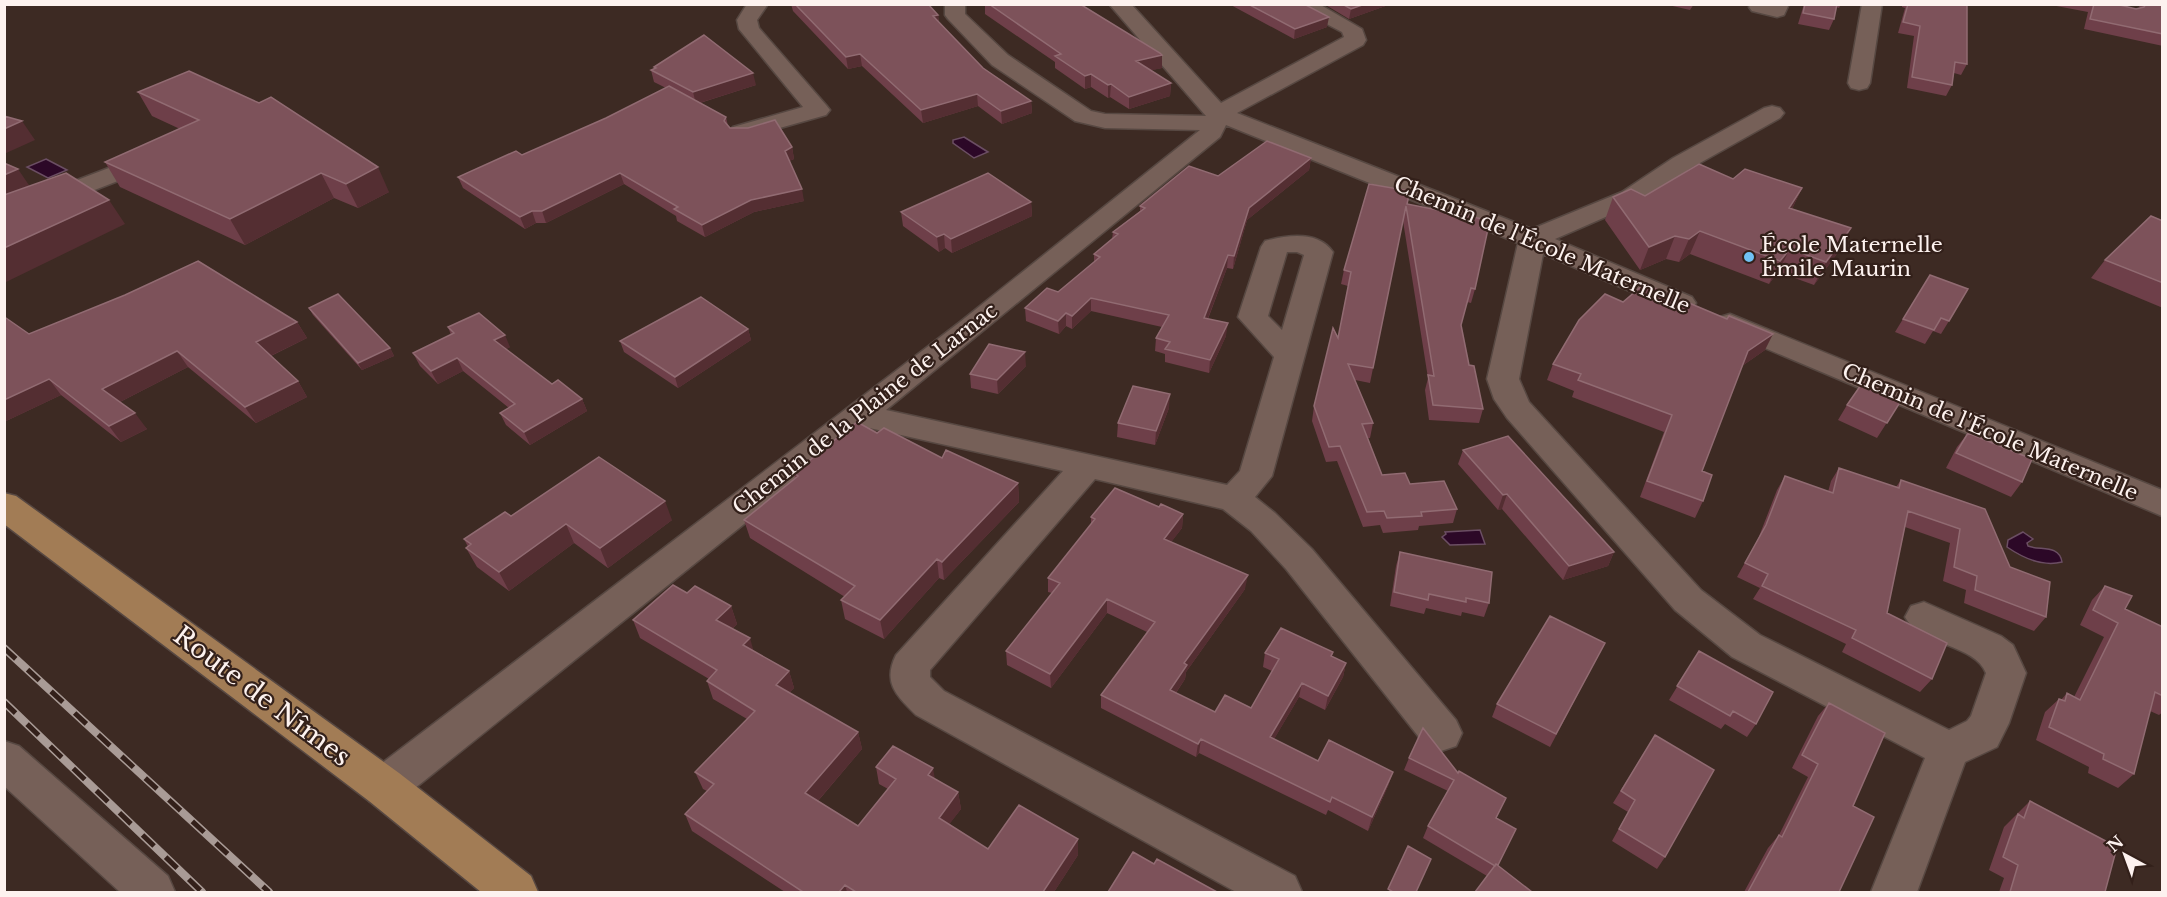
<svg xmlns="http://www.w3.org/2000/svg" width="2167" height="897" font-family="'Libre Baskerville',serif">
	<rect width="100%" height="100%" fill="#3d2a23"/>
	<path fill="#2c0827" stroke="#6b4e63" stroke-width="1.5" d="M964 137 988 152 974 158 953 143V140Z
		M46 159 67 170 48 178 27 167Z
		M1480 530 1485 544 1450 545 1442 537 1446 534 1445 532Z
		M2023 532 2033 539 2027 543 2028 546C2040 551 2059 544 2062 562 2043 567 2023 558 2007 547L2008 540Z"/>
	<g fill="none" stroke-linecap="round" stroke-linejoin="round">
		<defs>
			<path id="minor" d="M747 4H768L757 20 759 28 826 105 830 110 826 115 741 139 733 137 729 132 733 127 803 107 739 29 737 20Z
				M945 4H965V14L1008 55 1091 111 1105 114 1206 116 1109 4H1131L1221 103 1344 37 1342 32 1296 8 1293 4H1319L1362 29 1366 40 1363 45 1237 113 1532 229 1622 192 1673 158 1764 108 1772 106 1780 108 1784 113 1780 118 1691 168 1640 202 1555 239 1692 297 1696 303 1692 309 1682 312 1672 309 1543 254 1519 379 1529 402 1701 590 1760 635 1949 730 1967 721 1971 716 1986 673C1975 644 1920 646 1905 617L1911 606 1924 602 2001 636 2013 645 2026 673 2009 723 1997 747 1965 762 1917 892H1871L1925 758 1732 657 1675 610 1507 418 1494 399 1487 379 1518 243 1226 125 1220 137 886 410 1227 485 1240 471 1274 357 1238 317 1261 247 1265 241C1287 235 1318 230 1333 252L1272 476 1255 497 1275 513 1312 549 1456 720 1462 733 1456 746 1441 751 1426 746 1286 569 1251 531 1223 509 1095 479 930 670V677L944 691 1295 876 1302 892H1236L916 715C897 696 882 683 896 655L1063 471 865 427 399 801 384 806 369 801 363 787 369 773 960 322 1200 130 1105 128 1075 121 992 65 948 19 945 15ZM1287 252H1297L1304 255 1282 330 1268 316Z
				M1751 4H1789L1784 15 1777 17 1752 11 1749 7Z
				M1862 4H1882L1870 83 1867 88 1859 90 1851 88 1848 83Z
				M114 166 123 169 127 174 123 179 4 225V208Z
				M1730 314 2162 490V516L1720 329 1715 323 1720 317Z
				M4 741 19 746 168 876 175 892H120L4 786Z"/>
			<path id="major" d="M4 493 16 496 399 773 531 876 538 892H481L369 801 4 524Z"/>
		</defs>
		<use href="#minor" stroke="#574842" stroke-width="3"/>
		<use href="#major" stroke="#574842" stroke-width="3"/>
		<use href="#minor" fill="#766058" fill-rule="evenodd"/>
		<use href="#major" fill="#a27c55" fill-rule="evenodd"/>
		<defs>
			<path id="rail" d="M4 648 269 892
				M4 702 202 892"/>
		</defs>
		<use href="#rail" stroke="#a99b96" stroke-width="8"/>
		<use href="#rail" stroke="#33201a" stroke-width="5" stroke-dasharray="16" stroke-linecap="butt"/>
	</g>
	<path fill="#6e3f49" d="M791 4H928L938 15 939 23 983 68 1031 101 1032 113 1002 124 978 106 923 123 862 66 848 69 793 11Z
		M985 4H1080L1162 68 1151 70 1171 83 1170 96 1129 109 1110 97 1108 98 1091 87 1085 89 1055 68V62L985 14Z
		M1229 4H1304L1327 27 1294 39Z
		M1324 4H1391L1349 19Z
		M1664 4H1694L1690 10Z
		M1804 4H1841L1839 8 1836 7 1834 19 1829 30 1798 24Z
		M1902 4H1967V64L1961 75 1954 73 1952 85 1946 96 1907 88 1914 36 1898 33 1905 8 1902 7Z
		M2046 4H2116L2136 9 2140 8 2139 6 2124 4H2163V46L2084 29 2088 12Z
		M654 67 756 85 700 103 726 117 728 126 730 128 792 147 794 159 789 161 804 201 754 212 705 237 677 221 676 216 624 184 546 223H536L525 229 463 188 458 177 522 155 606 118 666 88 654 82 651 70 655 68Z
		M138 92 389 192 358 208 334 198 245 245 120 187 105 162 180 129 152 116Z
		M1311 158 1309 170 1247 220 1233 269 1227 268 1208 319 1226 336 1209 373 1165 362V354L1155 351 1156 338 1162 327 1091 311 1072 329 1066 326 1059 334 1026 321 1025 308 1058 292 1094 262V254L1112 239 1113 232 1140 211V206L1218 176Z
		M1733 179 1802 188 1792 209 1851 228 1839 251 1814 285 1778 272 1769 284 1690 254 1679 262 1666 259 1640 270 1605 220 1613 197 1645 196Z
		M1031 202 1032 216 952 253 945 248 939 252 903 226 901 212Z
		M1407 204 1480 227 1475 289 1471 303 1467 302 1461 325 1469 365 1483 409 1479 423 1429 420 1425 390 1428 378 1403 221 1370 383 1355 380 1373 423 1370 438H1368L1382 475 1410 484 1457 509 1453 523 1419 526 1418 530 1383 533 1380 525 1363 527 1337 461 1326 462 1312 421 1314 406 1338 338 1348 286 1341 284 1344 270Z
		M2163 221V308L2091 278 2105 260Z
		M1930 275 1949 321 1941 334 1933 331 1925 344 1895 332Z
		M1623 302 1765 350 1742 366 1702 471 1703 501 1695 518 1640 497 1664 432 1572 397 1574 391 1547 380 1553 364Z
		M309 308 390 348 394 356 362 370 313 315Z
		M297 322 307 338 271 356 298 381 307 397 256 423 188 367 120 402 147 429 121 442 61 395 4 422 29 334Z
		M448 327 510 347 506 349 552 384 582 399 587 411 530 445 506 425 500 413 509 408 463 371 438 384 420 366 413 353 451 335Z
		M748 329 751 340 678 388 624 352 620 341Z
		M1026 366 998 394 971 388 970 374Z
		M1902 399 1877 438 1838 420 1847 405Z
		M1169 408 1155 445 1117 437 1118 423Z
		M877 433 942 458 1018 483 1019 502 944 580 939 578 884 639 845 619 841 600 845 597 750 538 744 520 795 478 794 473Z
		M1968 433 2022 482 2011 497 1946 468 1957 447Z
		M1463 450 1614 552 1608 566 1563 580 1502 509 1498 510 1458 464Z
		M1839 468 1896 487 1901 480 2010 567 2046 617 2034 631 1964 603 1966 590 1943 581 1950 543 1905 527 1887 613 1932 679 1920 692 1842 652 1846 644 1753 599 1760 588 1737 577 1758 539 1777 490 1785 476 1828 492 1831 481Z
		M1159 507 1183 514 1182 528 1171 542 1245 589 1186 672 1185 679 1176 693 1215 712 1251 708 1272 671 1263 667 1265 653 1333 652 1332 657 1346 663 1343 677 1325 710 1299 697 1274 739 1318 761 1393 772 1388 786 1368 831 1328 810 1326 815 1199 753 1196 757 1101 708V695L1147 632 1107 613 1051 688 1007 665 1006 651 1052 593 1048 592V578L1091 525V517Z
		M511 516 672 520 608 568 574 543 509 591 477 567 466 548 468 547 464 539Z
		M1400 552 1489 603 1484 617 1462 612 1461 616 1426 608 1424 614 1390 606 1396 566Z
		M2105 586 2125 609 2163 627V712L2159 715 2150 711 2134 774 2118 788 2088 773 2089 767 2036 740 2045 712 2059 699 2061 700 2067 693 2074 697 2104 637 2080 625 2092 600Z
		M687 593 731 606 737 624 732 629 754 651 789 671 794 688 789 693 858 732 862 749 818 801 858 826 888 789 879 784 876 767 935 779 958 792 961 809 949 824 988 849 1078 839V855L1054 892H785L692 831 685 814 707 791 703 789 695 772 747 719 713 699 707 681 709 679 640 638 633 620Z
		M1605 643 1550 747 1492 717 1497 704Z
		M1699 651 1756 724 1747 737 1725 724 1721 729 1669 700Z
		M1829 703 1853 806 1839 892H1744L1768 848 1779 835 1808 777 1792 768 1818 716Z
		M1655 735 1665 857 1657 869 1612 841 1628 812 1613 803Z
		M1409 758 1458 773 1496 818 1498 865 1487 876 1423 838 1428 826 1448 791 1404 770Z
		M2030 801 2105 892H1999L2004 878 1989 870 2004 827Z"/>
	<path fill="#542e32" d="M1365 4H1391L1349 19 1351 9Z
		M938 15 939 27 933 16Z
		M1329 17 1327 27 1294 39 1295 29Z
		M860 54 862 66 848 69 846 57Z
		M1162 55V68L1136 74V61Z
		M753 73 756 85 696 104 693 92Z
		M1091 74V87L1085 89V76Z
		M1171 83 1170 96 1129 109V97Z
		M1111 84 1110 97 1108 98V85Z
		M977 94 978 106 923 123 921 110Z
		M1031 101 1032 113 1002 124 1001 111Z
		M22 121 35 140 4 154V129Z
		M792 147 794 159 787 162 785 151Z
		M1311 158 1309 170 1247 220 1233 269 1234 256 1249 208Z
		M378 167 389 192 358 208 346 184Z
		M18 169 35 194 4 206V175Z
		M321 173 334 198 245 245 230 219Z
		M620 173 624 184 546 223 542 211Z
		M1802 188 1791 211 1789 208Z
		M802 189 804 201 754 212 705 237 702 225 751 200Z
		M109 200 125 224 4 283V248Z
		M1031 202 1032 216 952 253 951 239Z
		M532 211 536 223 525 229 520 217Z
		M1851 228 1839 251 1814 285 1826 262Z
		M1700 231 1690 254 1679 262 1689 239Z
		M944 234 945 248 939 252 937 237Z
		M1675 236 1666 259 1640 270 1649 247Z
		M1790 249 1778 272 1769 284 1780 261Z
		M1228 255 1227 268 1203 331 1204 318Z
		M1091 298V311L1072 329V316Z
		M1066 313V326L1059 334 1058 321Z
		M297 322 307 338 266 358 256 342Z
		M1228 323 1226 336 1209 373 1210 360Z
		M748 329 751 340 678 388 675 377Z
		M1773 334 1765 350 1739 368 1748 351Z
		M505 335 510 347 500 353 494 340Z
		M390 348 394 356 362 370 358 363Z
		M177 351 188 367 114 405 102 389Z
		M1025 352 1026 366 998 394 997 380Z
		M457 358 463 371 438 384 431 371Z
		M49 379 61 395 4 422V400Z
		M298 381 307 397 256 423 245 407Z
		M1170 394 1169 408 1155 445 1156 431Z
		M582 399 587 411 530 445 524 432Z
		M135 413 147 429 121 442 109 426Z
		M1018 483 1019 502 944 580 942 562Z
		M1507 494 1502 509 1498 510 1503 495Z
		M665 501 672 520 608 568 600 548Z
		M1183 514 1182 528 1163 553 1164 539Z
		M566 524 574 543 509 591 499 572Z
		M1614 552 1608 566 1563 580 1569 566Z
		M937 559 939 578 884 639 880 620Z
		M1248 575 1245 589 1186 672 1185 679 1169 703 1170 690 1184 663Z
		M1107 599V613L1051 688 1050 674Z
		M731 606 737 624 722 638 716 620Z
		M750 638 755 656 743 645Z
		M1346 663 1343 677 1325 710 1328 696Z
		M789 671 794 688 781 702 776 685Z
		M1302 683 1299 697 1267 751 1270 737Z
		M858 732 862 749 810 810 805 793Z
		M1201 739 1199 753 1196 757 1198 744Z
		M933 768 936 785 928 775Z
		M1393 772 1388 786 1368 831 1372 817Z
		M958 792 961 809 942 834 939 818Z
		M1078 839V855L1054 892H1043Z
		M845 885 847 892H839Z"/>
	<path fill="#7d525a" stroke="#916b72" stroke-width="1.5" d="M795 4H928L938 15 933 16 983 68 1031 101 1001 111 977 94 921 110 860 54 846 57Z
		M989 4H1080L1160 53 1162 55 1136 61 1171 83 1129 97 1111 84 1108 85 1091 74 1085 76 1055 56 1061 54Z
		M1248 4H1304L1329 17 1295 29Z
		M1342 4H1365L1351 9Z
		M1805 4H1837L1834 19 1803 13Z
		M1908 4H1967V64L1955 62 1952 85 1912 77 1920 26 1903 22Z
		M2094 4H2116L2136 9 2144 7 2146 4H2163V34L2090 19Z
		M704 35 753 73 693 92 651 70 656 68 654 67Z
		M189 71 259 103 271 97 378 167 346 184 321 173 230 219 105 162 199 120 138 92Z
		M669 86 726 117 724 121 730 128H748L775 120 792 147 785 151 802 189 751 200 702 225 674 209 678 207 620 173 542 211H532L520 217 458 177 516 151 522 155 606 118Z
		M4 116 22 121 4 129Z
		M1267 141 1311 158 1249 208 1234 256 1228 255 1204 318 1228 323 1210 360 1165 349 1170 342 1156 338 1169 315 1091 298 1072 316 1066 313 1058 321 1025 308 1047 288 1058 292 1100 257 1094 254 1118 234 1113 232 1145 208 1140 206 1189 166 1218 176Z
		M4 163 18 169 4 175Z
		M1699 164 1733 179 1745 169 1802 188 1789 208 1851 228 1826 262 1790 249 1780 261 1700 231 1689 239 1675 236 1649 247 1613 197 1631 189 1645 196Z
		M66 173 109 200 4 248V195Z
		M988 173 1031 202 951 239 944 234 937 237 901 212Z
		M1369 184 1410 191 1407 204 1483 219 1480 227 1488 229 1475 289 1471 288 1461 325 1469 365 1474 366 1483 409 1433 405 1428 375 1434 376 1406 206 1373 368 1348 364 1373 423 1362 424 1382 475 1405 473 1410 484 1444 481 1457 509 1421 512 1422 516 1387 518 1384 511 1367 512 1340 446 1329 447 1314 406 1333 328 1338 338 1351 272 1344 270Z
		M2151 216 2163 221V283L2105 260Z
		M198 261 297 322 256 342 298 381 245 407 177 351 102 389 135 413 109 426 49 379 4 400V319L6 318 29 334 125 295Z
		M1930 275 1968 289 1949 321 1941 318 1934 330 1903 319Z
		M1644 284 1727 319 1729 316 1773 334 1748 351 1702 471 1712 475 1703 501 1647 481 1672 415 1578 380 1581 374 1553 364 1579 320 1605 294 1623 302Z
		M338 294 390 348 358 363 309 308Z
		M701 297 748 329 675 377 620 341Z
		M479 313 505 335 494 340 552 384 558 380 582 399 524 432 500 413 515 404 457 358 431 371 413 353 454 333 448 327Z
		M989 344 1025 352 997 380 970 374Z
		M1863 382 1902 399 1887 423 1847 405Z
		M1133 386 1170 394 1156 431 1118 423Z
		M857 422 877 433 884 428 942 458 946 450 1018 483 942 562 937 559 880 620 841 600 855 586 744 520 798 476 794 473Z
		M1968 433 2032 459 2022 482 1956 453Z
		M1508 436 1614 552 1569 566 1507 494 1503 495 1463 450Z
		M599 457 665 501 600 548 566 524 499 572 466 548 471 544 464 539 505 512 511 516Z
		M1839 468 1899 488 1901 480 1985 509 2010 567 2050 582 2046 617 1975 590 1977 576 1954 567 1960 529 1908 511 1887 613 1947 643 1932 679 1852 638 1856 630 1762 586 1768 574 1745 563 1766 525 1785 476 1833 493Z
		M1115 488 1159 507 1161 504 1183 514 1164 539 1248 575 1184 663 1187 665 1170 690 1215 712 1225 695 1251 708 1279 659 1265 653 1281 628 1333 652 1331 656 1346 663 1328 696 1302 683 1270 737 1318 761 1329 740 1393 772 1372 817 1332 797 1330 802 1201 739 1198 744 1101 695 1155 622 1107 599 1050 674 1006 651 1060 583 1048 578 1095 519 1091 517Z
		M1400 552 1492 572 1489 603 1466 598V602L1429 594 1428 600 1394 592Z
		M673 585 687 593 695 586 731 606 716 620 750 638 743 645 789 671 776 685 858 732 805 793 858 826 896 779 876 767 893 746 933 768 928 775 958 792 939 818 988 849 1019 805 1078 839 1043 892H856L845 885 839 892H803L685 814 714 784 695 772 755 711 707 681 717 670 633 620Z
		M2105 586 2132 596 2125 609 2163 627V696L2155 692 2134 774 2103 759 2104 754 2049 727 2059 699 2065 701 2067 693 2080 700 2118 623 2093 610Z
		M1550 616 1605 643 1556 734 1497 704Z
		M1699 651 1773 692 1756 724 1733 711 1730 716 1677 686Z
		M1829 703 1885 733 1853 806 1874 817 1839 892H1748L1779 835 1782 837 1818 764 1802 755Z
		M1423 728 1458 773 1459 771 1506 798 1496 818 1516 829 1498 865 1496 864 1495 866 1428 826 1454 780 1409 758Z
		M1655 735 1714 770 1665 857 1619 829 1635 800 1621 791Z
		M2030 801 2117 847 2105 892H2010L2018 865 2003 857 2018 814 2024 818Z
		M1408 846 1431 859 1416 892H1393L1388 889Z
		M1133 852 1154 864 1157 859 1217 892H1108Z
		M1496 864 1532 892H1475Z"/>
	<circle fill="#70c1f4" stroke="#33201a" stroke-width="2" cx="1749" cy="257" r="6"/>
	<g text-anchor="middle" stroke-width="4.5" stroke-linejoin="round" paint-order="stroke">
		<g font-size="21" fill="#fdf2ef" stroke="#33201a">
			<text transform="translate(1542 245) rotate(23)" y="7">Chemin de l'École Maternelle</text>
			<text transform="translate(865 409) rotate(-38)" y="7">Chemin de la Plaine de Larnac</text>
			<text transform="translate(1990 432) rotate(23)" y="7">Chemin de l'École Maternelle</text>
		</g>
		<g font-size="21" fill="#fdf2ef" stroke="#33201a" text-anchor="start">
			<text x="1761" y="252">École Maternelle<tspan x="1761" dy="24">Émile Maurin</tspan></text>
		</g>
		<g font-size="26" fill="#fdf2ef" stroke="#33201a">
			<text transform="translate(262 696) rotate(37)" y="9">Route de Nîmes</text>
		</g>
	</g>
	<rect width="2167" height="897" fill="none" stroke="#fdf2ef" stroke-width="12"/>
	<g transform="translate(2125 855) rotate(319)" stroke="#33201a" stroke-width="4.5" paint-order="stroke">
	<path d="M0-4.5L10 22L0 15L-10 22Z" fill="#fdf2ef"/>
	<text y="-9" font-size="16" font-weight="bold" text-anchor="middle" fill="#fdf2ef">N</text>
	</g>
</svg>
